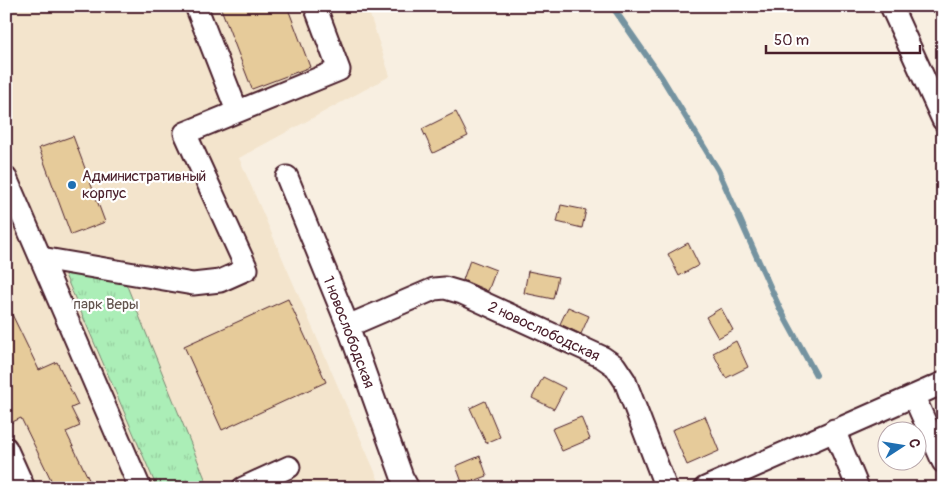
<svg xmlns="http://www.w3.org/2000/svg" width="949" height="494" font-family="Pangolin,sans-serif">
	<defs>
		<pattern id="park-tufts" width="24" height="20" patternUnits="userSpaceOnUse" patternTransform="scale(1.25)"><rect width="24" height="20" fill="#abeeb7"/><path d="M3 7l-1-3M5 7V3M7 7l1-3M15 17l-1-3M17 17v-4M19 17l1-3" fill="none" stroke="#95cc9e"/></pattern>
	</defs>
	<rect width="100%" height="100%" fill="#f8efe1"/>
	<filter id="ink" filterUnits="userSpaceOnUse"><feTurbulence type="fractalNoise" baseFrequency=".02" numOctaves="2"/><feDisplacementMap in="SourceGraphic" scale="10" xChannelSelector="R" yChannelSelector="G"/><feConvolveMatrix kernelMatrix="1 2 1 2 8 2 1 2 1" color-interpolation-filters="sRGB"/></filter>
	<g filter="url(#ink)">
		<path fill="#f3e4cc" d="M6 6H367L390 76 239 158 382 488H6Z"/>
		<path fill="url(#park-tufts)" stroke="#7a8671" d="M71 266 125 281 208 486 203 488H157L65 275Z"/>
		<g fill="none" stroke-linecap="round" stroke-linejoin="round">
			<path stroke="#7493a0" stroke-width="6" d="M612 6 662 78 718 170 780 309 816 375"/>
		</g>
		<path fill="#e6cb9a" stroke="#4a1f2b" d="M220 6H287L310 67 252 89Z
			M456 112 468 136 433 153 422 129Z
			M73 136 105 222 71 235 39 148Z
			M561 205 586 210 582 228 557 222Z
			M688 243 699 265 679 276 668 254Z
			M470 260 496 270 488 291 463 280Z
			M528 271 558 277 553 299 524 293Z
			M288 299 326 382 222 430 184 346Z
			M6 302 39 370 57 362 78 405 71 408 80 426 66 432 93 488H55L21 418 6 425Z
			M568 307 589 316 581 334 560 324Z
			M721 308 733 330 718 338 706 317Z
			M736 341 748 367 726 378 713 353Z
			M543 377 565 388 554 409 532 398Z
			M485 401 500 437 486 443 470 408Z
			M705 416 719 451 687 465 672 430Z
			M581 417 590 439 562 451 552 429Z
			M480 456 487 476 463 485 456 466Z"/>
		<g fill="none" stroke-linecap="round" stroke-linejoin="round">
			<defs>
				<path id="minor" d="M196 6 237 111
					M891 6 943 120
					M287 177 348 326 402 477 408 488
					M6 178 140 488
					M41 258 193 284 220 281 247 269 185 133 339 70 315 6
					M348 326 434 289 445 288 462 293 602 357 615 366 625 381 666 488
					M914 397 943 462
					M834 430 858 488
					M6 448 24 488
					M243 488 289 467
					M705 488 943 383"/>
			</defs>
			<use href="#minor" stroke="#4a1f2b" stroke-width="25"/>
			<use href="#minor" stroke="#fff" stroke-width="21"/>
		</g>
	</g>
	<circle fill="#1f6fb2" stroke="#fff" stroke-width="2" cx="72" cy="185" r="5"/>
	<g text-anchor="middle" stroke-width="4.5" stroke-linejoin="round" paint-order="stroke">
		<g font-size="15" fill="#4a1f2b" stroke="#fff" text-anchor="start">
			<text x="82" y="181">Административный<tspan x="82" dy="17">корпус</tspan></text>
		</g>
		<g font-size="15" fill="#62534e" stroke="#fff">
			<text x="106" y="309">парк Веры</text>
		</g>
		<g font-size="15" fill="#4a1f2b" stroke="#fff">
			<text transform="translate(544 331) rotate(25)" y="5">2 новослободская</text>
			<text transform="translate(349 332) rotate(69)" y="5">1 новослободская</text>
		</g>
	</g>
	<rect width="949" height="494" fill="none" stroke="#fff" stroke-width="25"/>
	<rect x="12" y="12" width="924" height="469" fill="none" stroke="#4a1f2b" stroke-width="2" filter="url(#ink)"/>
	<g transform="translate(902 446) rotate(78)"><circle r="24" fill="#ffffff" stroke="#b7a5aa"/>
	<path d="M0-4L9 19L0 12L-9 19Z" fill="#1f6fb2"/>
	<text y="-8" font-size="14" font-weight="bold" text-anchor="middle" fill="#4a1f2b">С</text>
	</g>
	<path d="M766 45v8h154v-8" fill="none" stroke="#4a1f2b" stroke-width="2.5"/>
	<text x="774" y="45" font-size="15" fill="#4a1f2b" stroke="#ffffff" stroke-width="4" paint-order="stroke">50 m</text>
</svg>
